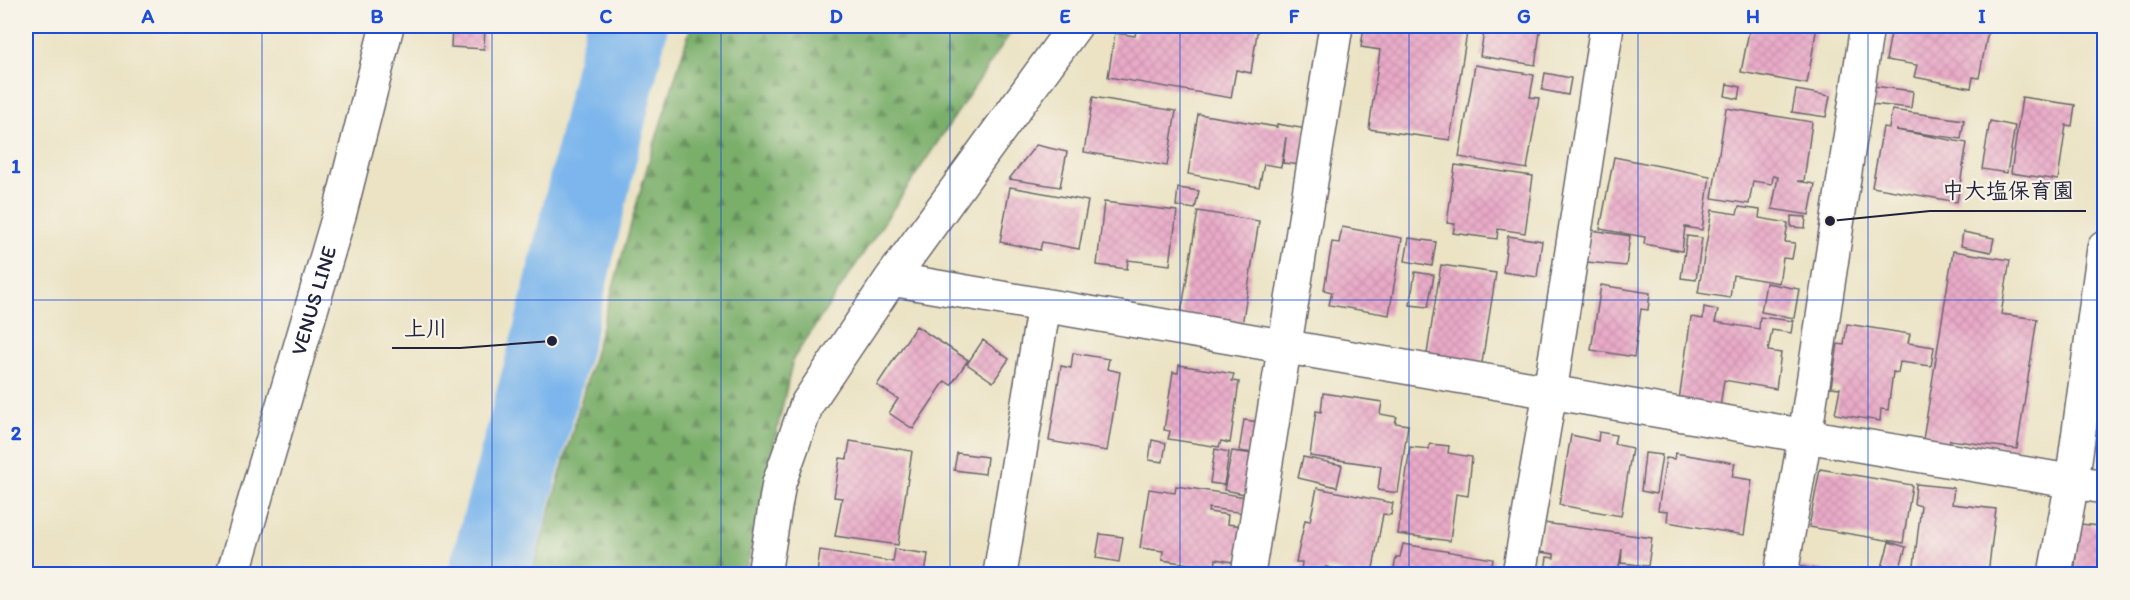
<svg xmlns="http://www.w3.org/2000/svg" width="2130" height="600" font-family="Itim,'Klee One',sans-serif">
	<defs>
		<pattern id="forest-firs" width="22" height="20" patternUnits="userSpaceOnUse" patternTransform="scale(1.5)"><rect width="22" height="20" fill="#7aaf6b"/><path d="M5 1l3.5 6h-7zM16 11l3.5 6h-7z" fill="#648e59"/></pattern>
		<pattern id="building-cross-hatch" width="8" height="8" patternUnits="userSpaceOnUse" patternTransform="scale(1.5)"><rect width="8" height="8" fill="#e9aac7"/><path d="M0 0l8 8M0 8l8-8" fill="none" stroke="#c892ac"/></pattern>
	</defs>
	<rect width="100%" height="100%" fill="#f7f3e8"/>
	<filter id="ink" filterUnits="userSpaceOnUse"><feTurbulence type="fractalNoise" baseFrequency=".0167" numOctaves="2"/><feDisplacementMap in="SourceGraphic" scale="12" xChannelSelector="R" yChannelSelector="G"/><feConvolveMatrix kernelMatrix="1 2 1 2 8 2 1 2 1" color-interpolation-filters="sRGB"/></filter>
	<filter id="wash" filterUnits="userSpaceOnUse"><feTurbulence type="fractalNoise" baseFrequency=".008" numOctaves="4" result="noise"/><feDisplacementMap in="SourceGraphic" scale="24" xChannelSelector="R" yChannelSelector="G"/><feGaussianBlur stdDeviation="1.35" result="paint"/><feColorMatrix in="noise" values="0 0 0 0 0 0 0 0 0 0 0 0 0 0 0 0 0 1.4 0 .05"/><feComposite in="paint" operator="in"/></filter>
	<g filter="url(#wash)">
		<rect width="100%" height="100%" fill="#ebe3c4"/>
		<path fill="url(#forest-firs)" stroke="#4e6853" stroke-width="1.5" d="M691 26H1015L793 359 745 574H532L646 171Z"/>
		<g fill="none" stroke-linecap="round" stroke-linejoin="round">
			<path stroke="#7bb6ec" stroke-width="81" d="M489 574 552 341 627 26"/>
		</g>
		<g id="blocks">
			<path fill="url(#building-cross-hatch)" d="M452 26H485L484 49 451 47Z
				M1137 26H1258L1251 73 1236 70 1231 98 1108 77 1115 33 1135 36Z
				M1364 26H1468L1450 140 1369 129 1380 50 1361 47Z
				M1485 26H1541L1535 65 1480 56Z
				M1750 26H1817L1807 84 1741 72Z
				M1883 26H1989L1979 78 1973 77 1971 88 1914 77 1917 65 1886 60 1892 28Z
				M1475 65 1534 75 1530 97 1539 98 1527 169 1459 157Z
				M1545 73 1571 78 1568 95 1542 90Z
				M1727 84 1741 87 1739 99 1725 96Z
				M1873 86 1913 91 1911 108 1871 104Z
				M1796 90 1830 96 1826 117 1792 112Z
				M1093 97 1176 111 1167 166 1084 152Z
				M2022 97 2075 105 2072 126 2066 125 2058 180 2011 173Z
				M1726 108 1812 122 1804 181H1797L1815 184 1809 215 1772 209 1778 177 1773 176 1772 184 1753 181 1749 204 1712 198Z
				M1892 110 1964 120 1961 139 1896 130 1967 143 1957 202 1872 187 1883 127 1889 128Z
				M1198 114 1277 127V124L1307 129 1302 165 1283 163 1286 137 1281 167 1264 164 1259 187 1188 174Z
				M1990 121 2015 126 2007 173 1982 169Z
				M1036 145 1067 152 1060 187 1009 179Z
				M1614 157 1710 176 1702 230 1685 227 1682 251 1644 244 1645 237 1600 229Z
				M1455 165 1533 176 1525 233 1498 229 1497 239 1453 233 1455 224 1447 223Z
				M1010 187 1088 201 1079 249 1042 242 1040 250 1000 242Z
				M1178 188 1199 191 1195 209 1176 206Z
				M1104 202 1177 211 1170 265 1128 260 1127 269 1097 265Z
				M1739 207 1760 210 1759 218 1788 223 1785 242 1795 243 1792 259 1783 258 1779 283 1733 275 1730 298 1698 293 1712 210 1737 214Z
				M1198 211 1259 221 1242 325 1181 314Z
				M1791 216 1806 217 1805 228 1791 227Z
				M1342 227 1402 238 1389 315 1329 305 1332 292 1324 290 1332 242 1339 243Z
				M1591 230 1630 236 1626 266 1587 262Z
				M1963 232 1994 238 1991 252 1961 246Z
				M1508 236 1542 241 1537 277 1503 272Z
				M1687 236 1702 238 1696 280 1681 278Z
				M1409 238 1436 242 1432 266 1405 261Z
				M1953 251 2010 260 2001 314 2037 319 2017 449 1950 440 1948 450 1922 446Z
				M1441 265 1496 273 1481 369 1426 360Z
				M1415 272 1434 275 1428 307 1410 305Z
				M1766 283 1799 289 1794 318 1761 312Z
				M1601 285 1650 293 1648 310 1641 309 1634 357 1591 350Z
				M1704 307 1718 310 1715 322 1759 329 1760 317 1793 321 1791 333 1772 330 1768 351 1781 353 1776 389 1724 380 1720 407 1679 400 1691 317 1703 319Z
				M1847 324 1910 334 1908 343 1934 347 1931 366 1900 362 1898 373 1893 372 1888 410 1881 409 1880 421 1835 414 1840 388 1831 387 1838 344 1844 345Z
				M916 326 968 360 951 385 945 381 913 429 889 413 898 399 877 385Z
				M983 340 1009 359 993 382 967 364Z
				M1073 353 1109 359 1107 369 1120 372 1107 451 1049 441 1061 366 1071 368Z
				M1179 365 1234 374 1232 381 1239 382 1230 443 1221 441 1219 447 1168 439 1170 431 1164 430 1173 372 1178 373Z
				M1323 393 1382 402 1380 414 1397 417 1395 423 1408 425 1398 493 1378 490 1381 466 1310 456 1316 411 1321 412Z
				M1244 420 1259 422 1254 453 1239 451Z
				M1599 432 1616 435 1614 444 1632 448 1621 516 1559 505 1571 435 1598 441Z
				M1152 440 1166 443 1163 462 1149 460Z
				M850 441 912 451 898 545 835 536 842 498 834 497 840 458 847 459Z
				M1430 444 1449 446 1448 453 1472 457 1468 496 1456 494 1450 541 1398 534 1410 447 1429 449Z
				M1215 449 1229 452 1224 485 1210 483Z
				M1232 451 1253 454 1245 494 1224 490Z
				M957 453 987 457 985 474 954 470Z
				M1645 453 1662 455 1656 494 1641 491Z
				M1675 453 1735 463 1732 477 1752 480 1744 535 1667 522 1668 511 1658 510 1666 458 1674 459Z
				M1303 457 1342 465 1337 487 1298 478Z
				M1820 469 1912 485 1903 543 1809 527Z
				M1916 484 1954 488 1952 504 1996 509 1988 574H1913L1921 506 1914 504Z
				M1176 486 1247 497 1244 513 1209 508 1208 512 1228 515 1227 524 1243 526 1237 563 1216 559 1215 568 1162 560 1163 551 1140 548 1149 489 1175 493Z
				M1317 488 1393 503 1391 515 1383 514 1372 574H1341L1342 571 1326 567 1325 574 1301 570 1302 562H1296L1305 520 1310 521Z
				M1544 523 1652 538 1648 566 1621 563 1622 549 1619 567 1641 570V574H1553V573L1545 572 1547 557 1554 558V554L1540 552Z
				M2080 524 2098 526 2097 537H2104V571L2093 570V574H2074Z
				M1100 534 1123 537 1119 562 1096 558Z
				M1889 542 1906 547 1898 574 1881 571Z
				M1403 544 1493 559 1491 574H1393L1396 557H1400Z
				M895 549 928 554 925 574H817L820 550 893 562Z
				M1797 566 1838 573V574H1795Z"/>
		</g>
	</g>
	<g filter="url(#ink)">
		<use href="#blocks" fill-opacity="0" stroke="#68666b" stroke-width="1.5"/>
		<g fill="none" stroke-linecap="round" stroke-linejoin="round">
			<defs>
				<path id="minor" d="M891 279 2104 487
					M764 574 779 483 807 404 891 279 1075 26
					M1000 574 1044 305
					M1248 574 1336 26
					M1519 574 1550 392 1607 26
					M1781 574 1805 436 1867 26
					M2055 574 2072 482 2104 248"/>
				<g id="major">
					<path id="s1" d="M233 574 340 212 387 26"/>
				</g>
			</defs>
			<use href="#minor" stroke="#68666b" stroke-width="36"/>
			<use href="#major" stroke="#68666b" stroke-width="36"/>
			<use href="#minor" stroke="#fff" stroke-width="33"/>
			<use href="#major" stroke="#fff" stroke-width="33"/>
		</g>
	</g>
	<path fill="none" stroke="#1d4ed8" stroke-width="1.5" stroke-opacity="0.55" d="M262 26V574M492 26V574M721 26V574M950 26V574M1180 26V574M1409 26V574M1638 26V574M1868 26V574M26 300H2104"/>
	<g text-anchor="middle" stroke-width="4.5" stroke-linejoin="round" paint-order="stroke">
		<g font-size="21" fill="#22223b" stroke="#f7f3e8">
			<text dy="7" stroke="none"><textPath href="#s1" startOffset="285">VENUS LINE</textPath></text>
		</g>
	</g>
	<path fill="none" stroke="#22223b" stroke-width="2" d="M1830 221L1930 211H2086M552 341L460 348H392"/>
	<g fill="#22223b" stroke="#f7f3e8" stroke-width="2">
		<circle cx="1830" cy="221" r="6"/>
		<circle cx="552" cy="341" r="6"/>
	</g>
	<g font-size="22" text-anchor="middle" font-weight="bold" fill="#22223b" stroke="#f7f3e8" stroke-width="4.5" stroke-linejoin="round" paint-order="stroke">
		<text x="2008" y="198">中大塩保育園</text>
		<text x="426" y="336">上川</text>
	</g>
	<rect width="2130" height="600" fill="none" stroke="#f7f3e8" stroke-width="66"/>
	<rect x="33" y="33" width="2064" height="534" fill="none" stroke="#1d4ed8" stroke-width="2"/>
	<g font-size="20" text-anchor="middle" font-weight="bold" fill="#1d4ed8">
		<text x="148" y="23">A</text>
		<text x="377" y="23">B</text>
		<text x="606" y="23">C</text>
		<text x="836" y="23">D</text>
		<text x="1065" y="23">E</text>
		<text x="1294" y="23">F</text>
		<text x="1524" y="23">G</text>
		<text x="1753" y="23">H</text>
		<text x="1982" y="23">I</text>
		<text x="16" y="173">1</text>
		<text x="16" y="440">2</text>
	</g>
</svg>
